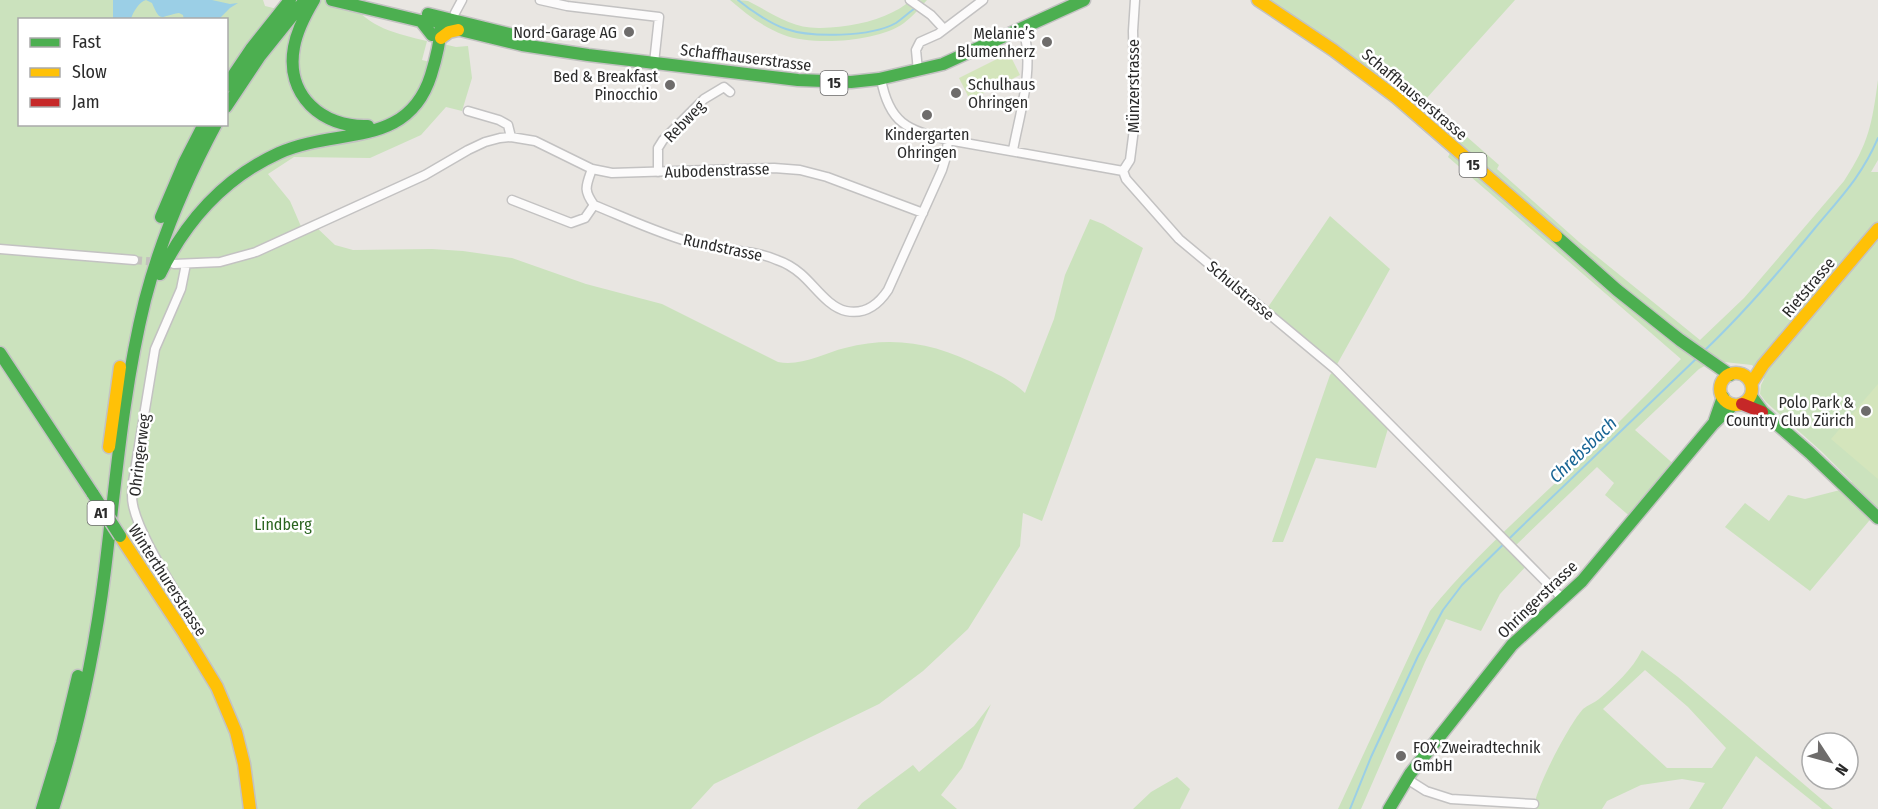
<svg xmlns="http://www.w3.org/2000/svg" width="1878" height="809" font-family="'Fira Sans Condensed',sans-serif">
	<rect width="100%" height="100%" fill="#e9e6e2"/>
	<path fill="#cbe2bd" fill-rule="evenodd" d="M0 0H263L265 6 311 17 295 0H350C367 28 398 34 427 41L422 60 438 64 443 44 456 47 468 46 472 78 462 111 446 107 421 135 370 158 294 157 268 174 290 201 303 231 315 226 335 245 353 250 432 249 463 251 512 258 586 284 662 304 778 362C800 367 824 353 845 348 895 335 937 344 982 367 998 374 1012 381 1025 393L1054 319 1065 275 1090 219 1103 224 1143 248 1042 521 1023 513 1020 546 968 629 923 671 879 704 714 784 691 809H0ZM20 20H226V124H20Z
		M730 0C735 0 743 0 748 1 772 13 792 29 821 28 845 27 872 23 893 12 910 4 904 0 927 0 920 8 912 17 904 23 878 42 813 46 784 35 763 27 746 14 730 0Z
		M1258 0H1515L1425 100 1499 165 1497 169 1579 242 1700 340 1744 298 1844 181C1869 143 1872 124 1878 80V160L1871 172H1878V518L1874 515 1810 591 1725 527 1745 503 1769 521 1788 495 1805 499 1840 490 1852 482 1821 451 1766 402 1760 394 1761 385 1764 379 1752 365 1724 362 1719 358 1699 369 1635 430 1677 467 1633 519 1605 495 1614 483 1597 467 1514 547 1529 563 1500 594 1481 631 1446 619 1425 662 1361 809H1338L1430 611C1466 566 1509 527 1551 487 1595 446 1639 403 1681 359L1448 157 1453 147Z
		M1330 216 1390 269 1335 368 1390 422 1376 468 1316 458 1283 542H1272L1330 375 1335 369 1266 310Z
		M1642 650 1678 677 1833 809H1822L1756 756 1722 809H1689L1705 783 1682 779 1641 785 1607 801 1602 809H1534C1534 790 1570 723 1583 709 1588 705 1594 703 1599 699 1615 685 1632 670 1642 650ZM1645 670 1688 707 1726 748 1712 768H1667L1603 709Z
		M991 704 962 768 941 795 957 809H857L862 803 913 765 919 772 974 726Z
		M1177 777 1190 789 1180 809H1133L1151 792Z"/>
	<path fill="#d4e5bc" d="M1009 53 1020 75 970 100 959 78Z
		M1878 384V479L1831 439Z"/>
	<path fill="#9bcfe6" d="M113 0H212L230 4 238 3 230 8 219 19 184 20 183 15 179 13C160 16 161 24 152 3L146 0C139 2 133 12 131 19L113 20Z"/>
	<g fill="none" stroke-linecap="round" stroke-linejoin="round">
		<path stroke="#9bcfe6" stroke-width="2" d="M738 0C750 10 771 24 786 29 812 38 871 37 896 23 902 19 908 13 914 9
			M1704 351C1744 313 1780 271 1815 228 1840 198 1862 176 1878 138
			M1350 809 1371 757 1418 656 1443 610 1462 585 1519 529 1698 357"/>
		<path stroke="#c3c1bd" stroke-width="8" stroke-dasharray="8 4" stroke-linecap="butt" d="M134 260 159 262"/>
		<defs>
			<path id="street" d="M540 0 567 6 659 17 654 63
				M910 0 931 15 944 29
				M455 13 462 0
				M918 71 916 50 920 42 938 34 983 0
				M881 79C889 123 907 130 948 140L1123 171 1126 179 1179 239 1335 369 1563 599
				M468 111 499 120 508 125 511 137
				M1013 150C1020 112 1035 67 1023 29
				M592 169C586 186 583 190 594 205 626 218 664 236 697 244 723 251 752 249 777 260 786 263 794 268 801 274 815 286 828 307 846 311 865 315 878 305 888 290L942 170 946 157 948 140
				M1123 171 1130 160 1135 121 1133 31 1135 0
				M658 172V148L663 140 704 99 724 87 730 92
				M512 200 571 223 585 218 594 205
				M0 249 134 260
				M174 264 220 262 256 252 425 175 468 150 485 142 500 138 511 137 535 141 592 169 612 173 774 168 800 170 827 177 923 213
				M184 633 193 627C189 612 186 610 179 598 165 574 138 531 133 505 131 497 132 490 133 482L155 349 181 289 186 264
				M1407 779 1426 791 1451 799 1534 804"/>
			<path id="fast" d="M314 0C305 15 297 30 294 47 285 95 322 128 368 126
				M332 0 429 23
				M428 14 525 38
				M421 21 432 35
				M452 28 522 45 588 55 798 80 851 82 879 79 943 64 1084 0
				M226 86 251 49 290 0
				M226 107 260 56 305 0
				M161 217 184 163 204 124
				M1556 236 1617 290 1680 340 1730 375
				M160 274C186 221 224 178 279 153 337 127 408 149 431 75 436 59 440 43 441 26L432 15
				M0 353 93 494
				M1751 396 1763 412 1810 453 1878 518
				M1715 420 1723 397
				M42 809 62 743 78 676
				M53 809C78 731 95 651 105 570 116 480 123 389 145 300 161 238 186 180 216 124
				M1389 809 1410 774 1512 645 1582 581 1713 424 1733 405"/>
			<path id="slow" d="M1258 0 1333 50 1397 98 1556 236
				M441 38 449 32 458 30
				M1720 389a16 16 0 1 1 32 0a16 16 0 1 1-32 0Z
				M1751 384 1763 365 1878 229
				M109 447 120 367
				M120 536 184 633 217 687 236 732 244 764 250 809"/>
			<path id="jam" d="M1742 404 1762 412"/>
		</defs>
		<use href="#street" stroke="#c3c2c2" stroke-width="11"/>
		<use href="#fast" stroke="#c3c2c2" stroke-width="15"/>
		<use href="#slow" stroke="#c3c2c2" stroke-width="15"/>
		<use href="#jam" stroke="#c3c2c2" stroke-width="15"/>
		<use href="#street" stroke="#fcfbfb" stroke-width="8"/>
		<use href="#fast" stroke="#4caf50" stroke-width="12"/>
		<use href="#slow" stroke="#ffc107" stroke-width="12"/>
		<use href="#jam" stroke="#c62828" stroke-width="12"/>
		<defs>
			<path id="fast-bridge" d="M93 494 120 536"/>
		</defs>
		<use href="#fast-bridge" stroke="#c3c2c2" stroke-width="15" stroke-linecap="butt"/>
		<use href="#fast-bridge" stroke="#4caf50" stroke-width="12"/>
	</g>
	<g fill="#6e6c6b" stroke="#fff" stroke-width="2">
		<circle cx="629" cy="32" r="6"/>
		<circle cx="1047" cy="42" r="6"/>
		<circle cx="670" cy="85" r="6"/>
		<circle cx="956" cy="93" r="6"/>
		<circle cx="927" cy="115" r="6"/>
		<circle cx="1866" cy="411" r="6"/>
		<circle cx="1401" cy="756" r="6"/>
	</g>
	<g text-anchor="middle" stroke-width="5" stroke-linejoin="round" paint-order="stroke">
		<g fill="#fff" stroke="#6b6b6b" stroke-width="1.5">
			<rect x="820.5" y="71" width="27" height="24" rx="4.5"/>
			<rect x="1459.5" y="153" width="27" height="24" rx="4.5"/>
			<rect x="87.5" y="501" width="27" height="24" rx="4.5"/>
		</g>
		<g font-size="15" font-weight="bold" fill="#2b2b2b">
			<text x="834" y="88">15</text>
			<text x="1473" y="170">15</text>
			<text x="101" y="518">A1</text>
		</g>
		<g font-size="16" fill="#2b2b2b" stroke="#fff" text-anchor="end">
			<text x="617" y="38">Nord-Garage AG</text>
			<text x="1035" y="39">Melanie’s<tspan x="1035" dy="18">Blumenherz</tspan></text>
			<text x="658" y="82">Bed &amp; Breakfast<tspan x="658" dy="18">Pinocchio</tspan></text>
			<text x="968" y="90" text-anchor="start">Schulhaus<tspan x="968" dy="18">Ohringen</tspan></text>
			<text x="927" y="140" text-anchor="middle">Kindergarten<tspan x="927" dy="18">Ohringen</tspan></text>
			<text x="1854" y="408">Polo Park &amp;<tspan x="1854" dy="18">Country Club Zürich</tspan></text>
			<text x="1413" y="753" text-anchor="start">FOX Zweiradtechnik<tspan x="1413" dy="18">GmbH</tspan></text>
		</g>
		<g font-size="16" fill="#2b2b2b" stroke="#fff">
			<text transform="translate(746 57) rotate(7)" y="6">Schaffhauserstrasse</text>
			<text transform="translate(1133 86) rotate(-90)" y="6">Münzerstrasse</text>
			<text transform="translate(1415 94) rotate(40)" y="6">Schaffhauserstrasse</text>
			<text transform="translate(684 121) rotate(-46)" y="6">Rebweg</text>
			<text transform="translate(717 170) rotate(-2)" y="6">Aubodenstrasse</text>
			<text transform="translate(723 247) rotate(12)" y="6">Rundstrasse</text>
			<text transform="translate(1808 287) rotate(-50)" y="6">Rietstrasse</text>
			<text transform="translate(1241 290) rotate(40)" y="6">Schulstrasse</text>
			<text transform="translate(139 455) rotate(-83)" y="6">Ohringerweg</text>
			<text transform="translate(168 580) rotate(57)" y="6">Winterthurerstrasse</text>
			<text transform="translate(1537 599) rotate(-44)" y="6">Ohringerstrasse</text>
		</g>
		<g font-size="16" fill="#2b6420" stroke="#fff">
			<text x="283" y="530">Lindberg</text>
		</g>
		<g font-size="18" font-style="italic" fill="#176494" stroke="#fff">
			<text transform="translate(1583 450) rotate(-44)" y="6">Chrebsbach</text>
		</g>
	</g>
	<rect x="18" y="18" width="210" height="108" fill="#ffffff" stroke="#aaaaaa" stroke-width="1.5"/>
	<rect x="30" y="38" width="30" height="9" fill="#4caf50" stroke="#aaaaaa" stroke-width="1.5"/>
	<text x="72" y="48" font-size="18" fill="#2b2b2b">Fast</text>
	<rect x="30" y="68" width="30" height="9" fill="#ffc107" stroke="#aaaaaa" stroke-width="1.5"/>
	<text x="72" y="78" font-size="18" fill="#2b2b2b">Slow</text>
	<rect x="30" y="98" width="30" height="9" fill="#c62828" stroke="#aaaaaa" stroke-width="1.5"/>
	<text x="72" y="108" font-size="18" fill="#2b2b2b">Jam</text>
	<g transform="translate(1830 761) rotate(126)"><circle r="28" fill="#ffffff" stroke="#aaaaaa" stroke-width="1.5"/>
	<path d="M0-4.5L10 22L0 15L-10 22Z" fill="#6e6c6b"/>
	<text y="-9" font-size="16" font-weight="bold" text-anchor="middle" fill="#2b2b2b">N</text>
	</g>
</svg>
